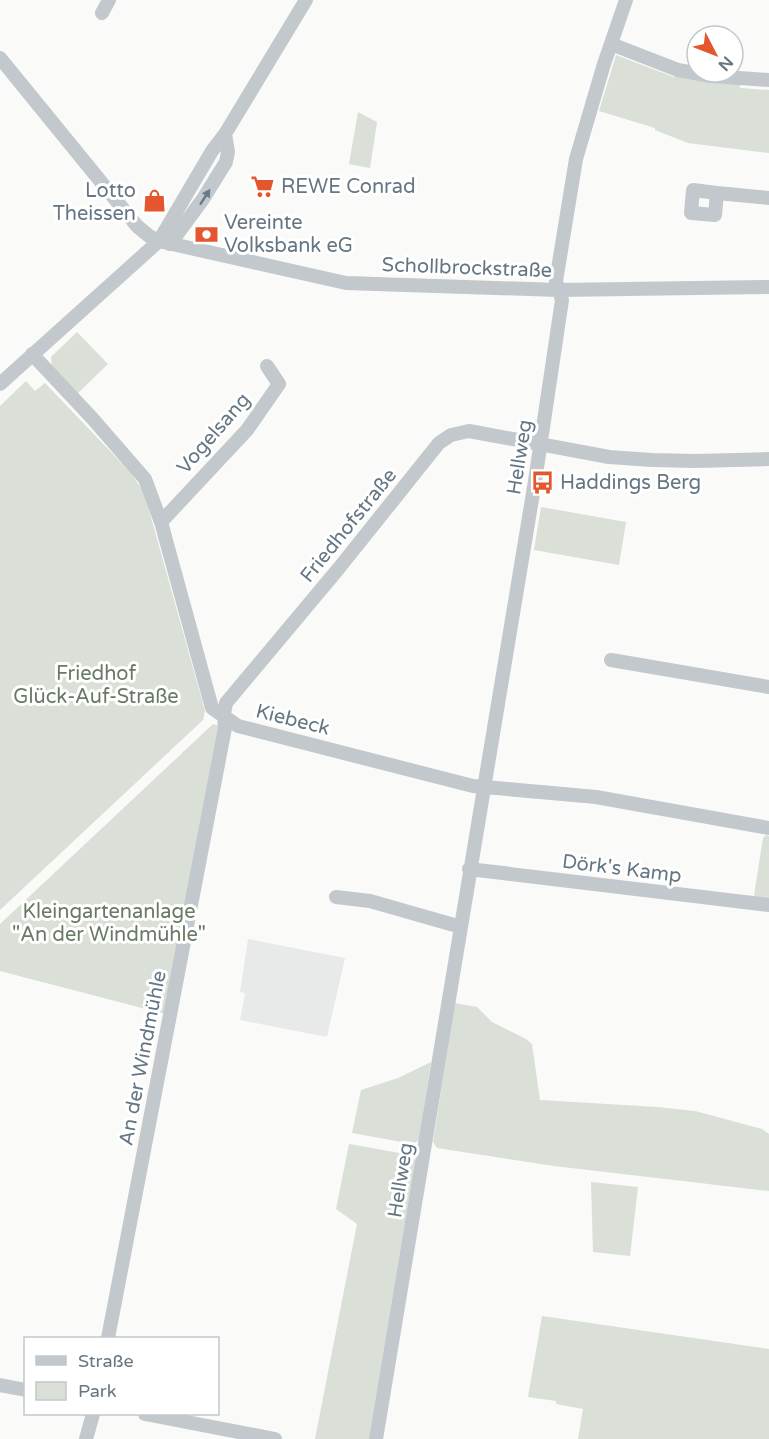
<svg xmlns="http://www.w3.org/2000/svg" width="769" height="1439" font-family="'Varela Round',sans-serif">
	<rect width="100%" height="100%" fill="#fafaf8"/>
	<path fill="#e8e9e9" d="M248 939 345 958 327 1037 240 1020 245 993 240 992Z"/>
	<path fill="#dadfd7" d="M616 55 674 77 676 72 740 83V88L769 90V153L688 143 655 130V128L599 111Z
		M358 112 377 122 370 168 349 164Z
		M77 332 108 364 77 394 52 367 51 357Z
		M26 381 35 391 45 383 131 473 141 488 149 510 205 711 203 720 0 910V406Z
		M541 507 626 522 619 565 534 550Z
		M213 724 221 726 165 1014 0 971V924Z
		M766 835 769 836V900L757 899 754 895 763 838Z
		M455 1003 477 1007 492 1022 526 1039 532 1044 540 1100 657 1107 695 1111 762 1129 769 1134V1191L554 1166 437 1148 433 1142Z
		M431 1062 419 1140 413 1144 352 1133 361 1090 398 1078Z
		M349 1144 411 1155 415 1161 369 1439H315L357 1224 336 1209Z
		M591 1182 638 1187 630 1256 593 1252Z
		M542 1316 769 1349V1439H578L583 1409 556 1404V1401L528 1397Z"/>
	<g fill="none" stroke-linecap="round" stroke-linejoin="round">
		<path stroke="#c3c8cc" stroke-width="14" d="M102 13 109 0
			M611 44 678 70 711 76 769 80
			M0 58 137 226 149 236 159 241 346 283 559 290 769 287
			M693 190 717 193 715 215 691 213Z
			M717 193 769 198
			M170 244 203 199 226 162 228 152 225 134
			M32 354 92 418 145 479 161 522 212 708 238 726 473 786 596 797 769 828
			M0 384 159 241 212 151 225 134 306 0
			M161 522 247 430 279 384 267 366
			M611 660 769 687
			M469 869 769 905
			M336 897 370 901 461 927
			M108 1338 225 728 224 714 226 703 339 568 439 443 451 435 469 431 609 457 652 460 695 461 769 459
			M0 1385 26 1390
			M145 1414 275 1439
			M86 1439 93 1414
			M376 1439 535 481 562 300 556 281 576 159 604 64 626 0"/>
	</g>
	<defs><path id="oneway-solid" d="M-6-.8H1V-3.2L6.5 0L1 3.2V.8H-6Z" transform="scale(1.5)"/></defs>
	<use fill="#6a7a87" href="#oneway-solid" transform="translate(205 197) rotate(-57)"/>
	<defs>
		<symbol id="supermarket-bare" viewBox="-9 -9 18 18"><path d="M-6-5.5h2.5l.6 2H6L4.5 2H-2.5L-4.4-4H-6ZM-1.5 3.2a1.3 1.3 0 1 0 .1 0ZM3 3.2a1.3 1.3 0 1 0 .1 0Z" fill="#e4572e" stroke="#fff" stroke-width="2.5" paint-order="stroke"/></symbol>
		<symbol id="shop-bare" viewBox="-9 -9 18 18"><path d="M-5-2.5h2.3a2.7 3.5 0 0 1 5.4 0H5L5.5 6h-11ZM-1.5-2.5h3a1.5 2.3 0 0 0-3 0Z" fill="#e4572e" stroke="#fff" stroke-width="2.5" paint-order="stroke"/></symbol>
		<symbol id="bank-bare" viewBox="-9 -9 18 18"><path d="M-6-4H6V4H-6ZM0-2.3a2.3 2.3 0 1 0 0 4.6a2.3 2.3 0 1 0 0-4.6Z" fill="#e4572e" stroke="#fff" stroke-width="2.5" paint-order="stroke"/></symbol>
		<symbol id="bus-bare" viewBox="-9 -9 18 18"><path d="M-5-6H5V4H4V6H2V4H-2V6H-4V4H-5ZM-3.5-4V0h7V-4ZM-3.5 1.2v1.5H-2V1.2ZM2 1.2v1.5H3.5V1.2Z" fill="#e4572e" stroke="#fff" stroke-width="2.5" paint-order="stroke"/></symbol>
	</defs>
	<g fill-rule="evenodd">
		<use href="#supermarket-bare" x="246" y="170" width="33" height="33"/>
		<use href="#shop-bare" x="138" y="184" width="33" height="33"/>
		<use href="#bank-bare" x="190" y="218" width="33" height="33"/>
		<use href="#bus-bare" x="526" y="466" width="33" height="33"/>
	</g>
	<g text-anchor="middle" stroke-width="6" stroke-linejoin="round" paint-order="stroke">
		<g font-size="20" fill="#657683" stroke="#fff" text-anchor="start">
			<text x="281" y="193">REWE Conrad</text>
			<text x="136" y="197" text-anchor="end">Lotto<tspan x="136" dy="23">Theissen</tspan></text>
			<text x="224" y="229">Vereinte<tspan x="224" dy="23">Volksbank eG</tspan></text>
			<text x="560" y="489">Haddings Berg</text>
		</g>
		<g font-size="20" fill="#657683" stroke="#fff">
			<text transform="translate(467 267) rotate(2)" y="7">Schollbrockstraße</text>
			<text transform="translate(213 433) rotate(-49)" y="7">Vogelsang</text>
			<text transform="translate(519 457) rotate(-81)" y="7">Hellweg</text>
			<text transform="translate(348 525) rotate(-51)" y="7">Friedhofstraße</text>
			<text transform="translate(293 719) rotate(14)" y="7">Kiebeck</text>
			<text transform="translate(622 868) rotate(7)" y="7">Dörk's Kamp</text>
			<text transform="translate(142 1058) rotate(-79)" y="7">An der Windmühle</text>
			<text transform="translate(400 1180) rotate(-81)" y="7">Hellweg</text>
		</g>
		<g font-size="20" fill="#687a64" stroke="#fff">
			<text x="96" y="680">Friedhof<tspan x="96" dy="23">Glück-Auf-Straße</tspan></text>
			<text x="109" y="918">Kleingartenanlage<tspan x="109" dy="23">"An der Windmühle"</tspan></text>
		</g>
	</g>
	<rect x="24" y="1337" width="195" height="78" fill="#ffffff" stroke="#c1c8cd" stroke-width="1.5"/>
	<rect x="36" y="1356" width="30" height="9" fill="#c3c8cc" stroke="#c1c8cd" stroke-width="1.5"/>
	<text x="78" y="1367" font-size="18" fill="#657683">Straße</text>
	<rect x="36" y="1382" width="30" height="18" fill="#dadfd7" stroke="#c1c8cd" stroke-width="1.5"/>
	<text x="78" y="1397" font-size="18" fill="#657683">Park</text>
	<g transform="translate(715 54) rotate(132)"><circle r="28" fill="#ffffff" stroke="#c1c8cd" stroke-width="1.5"/>
	<path d="M0-4.5L10 22L0 15L-10 22Z" fill="#e4572e"/>
	<text y="-9" font-size="16" font-weight="bold" text-anchor="middle" fill="#657683">N</text>
	</g>
</svg>
